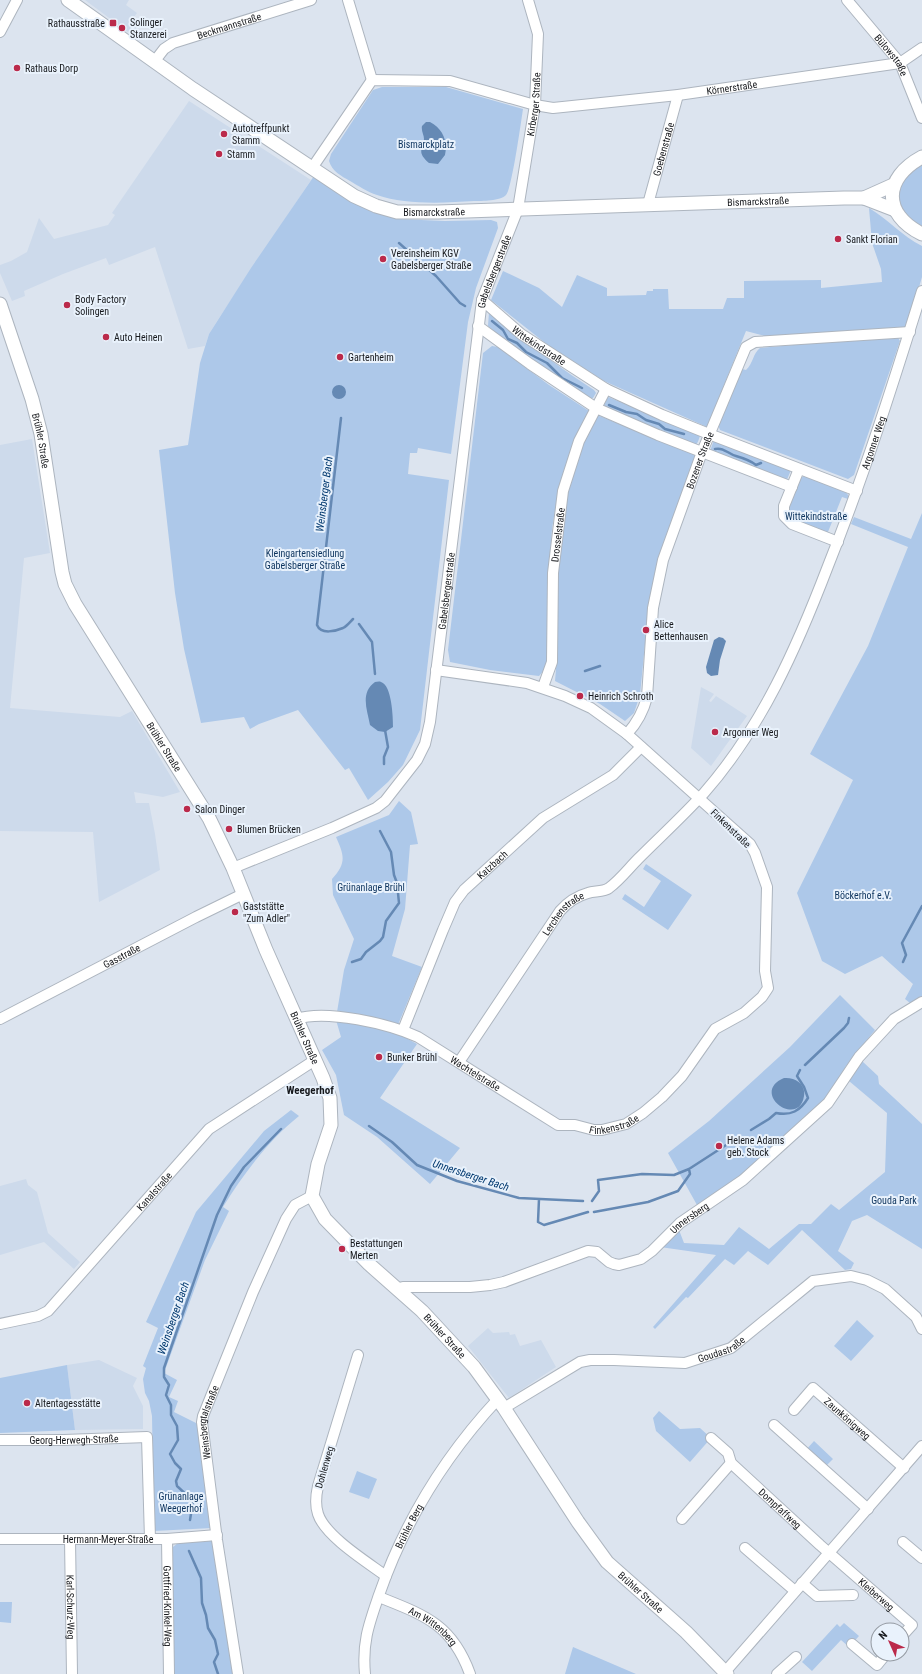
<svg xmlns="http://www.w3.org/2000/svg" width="922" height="1674" font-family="'Roboto Condensed',sans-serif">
	<rect width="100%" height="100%" fill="#dce4ef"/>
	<path fill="#cddaeb" d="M85 0H129L126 5 137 13 134 17 141 23 132 35Z
		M189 101 311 180 219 318 209 334 205 346 188 349 155 247 109 265 106 258 63 274 24 291 25 296 12 301 0 273V265L11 261 27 252 39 218 54 239 108 225 115 215 112 213Z
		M32 439 50 553 24 558 10 708 120 717 132 711 180 792 163 797 134 792 136 803H149L155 834 160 870 99 902 93 832 0 831V445Z
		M701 687 714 694 709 701 711 702 716 696 747 716 711 766 691 748Z
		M26 1179 28 1185 37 1192 48 1233 80 1262 74 1269 44 1242 0 1255V1186Z
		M488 1328 493 1333 509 1332 510 1335 515 1334 520 1346 541 1340 556 1367 509 1398 468 1346Z
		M99 1360 137 1378 133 1386 143 1406V1429L75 1430 67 1365Z"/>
	<path fill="#adc8e9" d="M382 87H446L523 109C521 122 512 188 506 195 501 201 481 201 474 201 444 203 405 205 377 195 367 192 359 186 350 181 341 176 332 171 329 161L331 154 373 90Z
		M922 165V226C891 209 892 183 922 165Z
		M314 176 364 207 397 219 445 221 491 220 497 222 498 228 476 288 468 322 451 454 418 448 417 453H410L408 474 449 480 420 730 403 765 388 782 368 800 349 768 345 770 298 710 259 724 250 729 244 717 201 723 184 649 175 593 159 450 188 445 200 363 209 334 251 268Z
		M869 208C888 219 902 236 922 246V277L907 328 765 336 746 331 707 427 604 381 549 346 491 300 503 271 539 288 562 307 577 275 607 288V296L646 295 647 291H653V289H668L669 309H723L727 298H744V281L821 280V288L882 282 881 269 872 243Z
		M489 312C523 340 557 366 594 390L596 393 593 398H588L518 352 488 326Z
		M897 336 900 341 854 475 848 479 720 430 718 425 742 369 746 370C753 364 753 353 760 348Z
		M492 346 498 347 549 385 589 411 565 467 556 504 552 529 549 571V653L546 668 539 676 490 670 450 662 448 650 483 353Z
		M608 397 700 434C700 437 698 443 695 446L606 408 604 405Z
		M597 415 696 455 662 548 648 613 640 695 634 713 625 721 600 704 555 681 557 657 558 559 565 499 577 458Z
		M714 440 791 470 786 482 710 451Z
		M804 476 845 491 848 495V499L842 497 828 532 834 535 830 536 792 519 787 513 798 480Z
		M922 513V997L910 1003 905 999 913 984 882 956 845 974 822 961 797 893 853 780 810 754 868 646 908 547 851 524 854 517 911 539Z
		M399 801 411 812 418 844 410 845 405 909 392 956 422 967 395 1032 417 1044 380 1098 460 1148 430 1184 377 1137 344 1115 336 1075 322 1050 341 1037 336 1020 337 1012 344 970 354 939 333 895 332 879C347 863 344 855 336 837L389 815Z
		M646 864 692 895 668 930 622 899 625 894 644 907 661 881 643 869Z
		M840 995 875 1030 846 1066 826 1099 741 1177 697 1205 668 1153 709 1121 790 1047Z
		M862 1061 878 1076 879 1084 922 1124V1249L867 1215 852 1221 838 1251 854 1263 851 1269 845 1270 802 1230 768 1265 748 1251 734 1265 725 1259 688 1298 686 1297 655 1329 653 1327 716 1255 660 1247 679 1230 684 1243 724 1245 739 1227 769 1249 799 1224H811L831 1204 839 1210 885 1172 887 1113 849 1081Z
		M291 1110 299 1116C268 1141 244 1173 223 1207L229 1211 205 1260 164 1373 177 1380 169 1397 178 1401 174 1412 198 1424 212 1528 154 1531 152 1416 149 1401 145 1393 143 1379 146 1368 143 1366 158 1328 146 1322 196 1212 264 1131Z
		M857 1320 874 1336 851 1361 834 1346Z
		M67 1365 75 1430 0 1433V1378Z
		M659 1411 680 1429 700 1428 711 1438 690 1462 656 1431 653 1418Z
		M814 1441 833 1459 825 1467 806 1450Z
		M357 1471 377 1479 369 1499 349 1492Z
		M210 1540 213 1542 234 1674H173V1547L178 1543Z
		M0 1602H12L11 1623 0 1622Z
		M844 1623 859 1636 849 1647 841 1640 812 1671 802 1662 837 1624 840 1627Z
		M573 1647 636 1674H565Z"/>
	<path fill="#6589b4" d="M426 122H430C443 129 448 141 445 155L438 164 429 163C417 152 422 151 424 139 424 135 421 131 422 126Z
		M332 392a7 7 0 1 1 14 0a7 7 0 1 1-14 0Z
		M719 637 723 638 726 641 720 660 718 675 711 676 707 673 706 667 714 640Z
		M375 682C377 682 379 681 381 682 392 685 393 718 393 727L385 732 378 731 370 725C367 709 360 693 375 682Z
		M784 1078C795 1077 806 1084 804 1096 799 1129 749 1093 784 1078Z"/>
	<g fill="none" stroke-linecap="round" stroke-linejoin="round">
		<path stroke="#6589b4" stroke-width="2.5" d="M399 243 436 276 460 303 465 306
			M492 321 503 330 508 339 517 343 526 352 547 363 562 378 582 388
			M609 405 626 412 637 414 646 420 659 424 665 429 684 434
			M341 418 317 625C321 635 336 631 343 628 347 626 350 622 353 619
			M715 449C724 447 728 454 736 456 743 458 750 460 756 465L761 463
			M359 624 372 642 375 674
			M585 671 600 666
			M384 764V757L388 747 385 730
			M352 962 361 959 366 952 380 941 383 937 386 921 399 903 397 883 394 875 391 852 380 831
			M903 962 906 955 902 943 922 906
			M805 1065 844 1028 848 1023 849 1018
			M369 1126 392 1142 417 1165 457 1181 519 1198 583 1201
			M751 1130 769 1119 776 1113C791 1116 800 1111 808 1098L804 1087 797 1076 800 1070
			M539 1199 538 1222 544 1225 588 1212
			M592 1201 599 1191 598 1180 642 1174 674 1175 689 1169 740 1136
			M594 1212 648 1202 678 1191 690 1174 689 1169
			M190 1520 193 1501 177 1486 176 1481 181 1469 175 1463 170 1454 178 1440 177 1426 171 1415V1405L166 1395 169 1385 164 1377V1368L217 1215 231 1186 244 1167 281 1129
			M189 1551 201 1578 202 1603 206 1615 208 1628 215 1640 218 1654 214 1662 218 1674"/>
		<defs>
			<g id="minor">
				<path d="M348 0 372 80"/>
				<path id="s1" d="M847 0 900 63 922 118"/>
				<path d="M0 32 17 0"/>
				<path id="s2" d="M154 62 164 49 173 43 311 0"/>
				<path id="s3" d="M312 168 372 80 450 81 535 105 553 108 678 95 900 63 922 48"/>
				<path id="s4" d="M648 204 678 95"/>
				<path id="s5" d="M482 300 521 334 606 389 662 415 709 434 857 491"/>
				<path d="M478 326 530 364 596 408 658 435 792 487"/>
				<path d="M799 469 784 506V516L792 524 838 542"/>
				<path id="s6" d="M543 687 552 662 553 573 563 491 579 441 606 389"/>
				<path id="s7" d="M627 734C637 723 643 713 647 697L653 608 663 560 702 452 746 347 755 342 910 332"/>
				<path id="s8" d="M233 868 332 828 376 808 385 801 417 760 425 744 430 722 482 300 518 209 535 105 538 34 528 0"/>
				<path id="s9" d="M0 1019 196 917 243 894"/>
				<path id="s10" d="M296 1019C327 1009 389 1024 418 1037L558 1125H575L594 1130H602L626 1124 643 1113 662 1097 682 1076 715 1029 744 1013 762 997 768 988 765 971 767 887 755 853 750 844 627 734 591 708 565 696 527 683 436 670"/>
				<path id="s11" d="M403 1030 443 930 455 902 464 890 543 818 613 775 641 747"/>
				<path id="s12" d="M459 1062 560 911C567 903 577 896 588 893 594 891 604 892 609 888 620 880 629 868 638 859 660 837 683 816 704 793 762 727 797 647 828 566 864 476 893 384 922 291"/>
				<path id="s13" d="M396 1289 403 1287H470L490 1285 504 1282 588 1251 597 1252 609 1262 614 1264 619 1265 641 1259 652 1251 680 1223 743 1180 828 1103 859 1057 894 1019 922 1002"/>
				<path id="s14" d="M0 1324 38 1316 48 1311 209 1129 315 1060"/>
				<path d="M358 1355 318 1486C316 1495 315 1505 318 1514 325 1536 367 1562 386 1576"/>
				<path id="s15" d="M504 1408 580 1362 590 1360H614L685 1363 731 1348 813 1281 851 1276 867 1280 885 1289 916 1317 922 1329"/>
				<path id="s16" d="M794 1410 813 1388 904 1468"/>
				<path d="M774 1425 868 1509"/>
				<path id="s17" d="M711 1438 728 1453 731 1463 820 1545 912 1625 902 1636"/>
				<path id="s18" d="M0 1440H64L147 1437 150 1539"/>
				<path d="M682 1519 731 1463"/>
				<path id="s19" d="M0 1539H167L217 1535"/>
				<path id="s20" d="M70 1539 72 1674"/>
				<path id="s21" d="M167 1539 169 1674"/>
				<path d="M903 1542 922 1558"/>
				<path d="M745 1548 795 1591"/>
				<path d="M802 1583 817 1596 853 1595"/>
				<path id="s22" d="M379 1597C424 1615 452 1624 470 1674"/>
				<path d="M852 1644 877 1665 886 1654"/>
				<path d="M725 1672 922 1446"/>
				<path id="s23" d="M238 1674 217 1540 202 1422 203 1416 253 1292 286 1219 295 1205 312 1196"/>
				<path id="s24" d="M365 1674C362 1642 369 1624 379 1595 405 1520 444 1457 498 1399"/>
				<path d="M777 1674 796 1657"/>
			</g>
			<g id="major">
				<path id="s25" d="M68 0 193 89 354 196 376 206 397 212H438L844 198H864L895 210"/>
				<path d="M922 157C883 178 882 214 922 234"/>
				<path d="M864 198 893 185"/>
				<path id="s26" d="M0 304 32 399 41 434 62 572 65 584 75 604 209 818 233 868 266 950 323 1078 330 1098 331 1125 318 1164 312 1196 325 1219 369 1264 422 1311 474 1367 504 1408 578 1522 607 1562 686 1632 727 1674"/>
			</g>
		</defs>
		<use href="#minor" stroke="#adb5bf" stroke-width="12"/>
		<use href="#major" stroke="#adb5bf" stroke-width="15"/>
		<use href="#minor" stroke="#fff" stroke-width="10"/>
		<use href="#major" stroke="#fff" stroke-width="13"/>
	</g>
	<g fill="#bb2a4b" stroke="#e9f2fc" stroke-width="1.5">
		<rect x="109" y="19" width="8" height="8" rx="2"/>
		<circle cx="122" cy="28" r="4"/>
		<circle cx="17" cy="68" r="4"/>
		<circle cx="224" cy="134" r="4"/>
		<circle cx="219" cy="154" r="4"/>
		<circle cx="838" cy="239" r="4"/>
		<circle cx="383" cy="259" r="4"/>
		<circle cx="67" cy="305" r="4"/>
		<circle cx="106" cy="337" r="4"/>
		<circle cx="340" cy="357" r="4"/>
		<circle cx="646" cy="630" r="4"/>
		<circle cx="580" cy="696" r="4"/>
		<circle cx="715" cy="732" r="4"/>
		<circle cx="187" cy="809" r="4"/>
		<circle cx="229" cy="829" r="4"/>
		<circle cx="235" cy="912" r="4"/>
		<circle cx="379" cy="1057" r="4"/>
		<circle cx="719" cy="1146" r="4"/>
		<circle cx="342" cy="1249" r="4"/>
		<circle cx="27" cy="1403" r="4"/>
	</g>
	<g text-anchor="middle" stroke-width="4" stroke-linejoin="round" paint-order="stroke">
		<g font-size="10" fill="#17191d" stroke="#e9f2fc" text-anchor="start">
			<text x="130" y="26">Solinger<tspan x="130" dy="12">Stanzerei</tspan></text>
			<text x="105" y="27" text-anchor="end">Rathausstraße</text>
			<text x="25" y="72">Rathaus Dorp</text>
			<text x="232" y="132">Autotreffpunkt<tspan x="232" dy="12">Stamm</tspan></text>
			<text x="227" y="158">Stamm</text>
			<text x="846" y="243">Sankt Florian</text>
			<text x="391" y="257">Vereinsheim KGV<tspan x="391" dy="12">Gabelsberger Straße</tspan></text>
			<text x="75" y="303">Body Factory<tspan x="75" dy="12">Solingen</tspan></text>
			<text x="114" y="341">Auto Heinen</text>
			<text x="348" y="361">Gartenheim</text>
			<text x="654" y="628">Alice<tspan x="654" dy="12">Bettenhausen</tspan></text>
			<text x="588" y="700">Heinrich Schroth</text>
			<text x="723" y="736">Argonner Weg</text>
			<text x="195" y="813">Salon Dinger</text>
			<text x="237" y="833">Blumen Brücken</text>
			<text x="243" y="910">Gaststätte<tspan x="243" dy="12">"Zum Adler"</tspan></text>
			<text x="387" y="1061">Bunker Brühl</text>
			<text x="727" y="1144">Helene Adams<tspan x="727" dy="12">geb. Stock</tspan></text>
			<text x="350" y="1247">Bestattungen<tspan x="350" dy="12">Merten</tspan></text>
			<text x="35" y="1407">Altentagesstätte</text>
		</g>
		<g font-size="10" fill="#17191d" stroke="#e9f2fc">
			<text dy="4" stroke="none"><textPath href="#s2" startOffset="86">Beckmannstraße</textPath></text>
			<text dy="4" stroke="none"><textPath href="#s1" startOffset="71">Bülowstraße</textPath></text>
			<text dy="4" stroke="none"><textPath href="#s3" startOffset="471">Körnerstraße</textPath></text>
			<text dy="4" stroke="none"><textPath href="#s8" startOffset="888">Kirberger Straße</textPath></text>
			<text dy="4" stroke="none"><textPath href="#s4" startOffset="57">Goebenstraße</textPath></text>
			<text dy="4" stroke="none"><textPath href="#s25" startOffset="754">Bismarckstraße</textPath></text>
			<text dy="4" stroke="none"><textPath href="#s25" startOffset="430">Bismarckstraße</textPath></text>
			<text dy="4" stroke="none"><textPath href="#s8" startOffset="715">Gabelsbergerstraße</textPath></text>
			<text dy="4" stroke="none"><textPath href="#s5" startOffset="73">Wittekindstraße</textPath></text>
			<text dy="4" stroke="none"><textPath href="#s26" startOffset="143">Brühler Straße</textPath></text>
			<text dy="4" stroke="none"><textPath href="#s12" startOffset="763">Argonner Weg</textPath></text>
			<text dy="4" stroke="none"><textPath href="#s7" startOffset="287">Bozener Straße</textPath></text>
			<text dy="4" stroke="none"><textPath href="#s6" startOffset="154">Drosselstraße</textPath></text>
			<text dy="4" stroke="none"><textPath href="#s8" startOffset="391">Gabelsbergerstraße</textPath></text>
			<text dy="4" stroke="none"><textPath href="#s26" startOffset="479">Brühler Straße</textPath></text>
			<text transform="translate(731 828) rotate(44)" y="4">Finkenstraße</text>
			<text dy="4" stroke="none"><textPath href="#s11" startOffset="191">Katzbach</textPath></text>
			<text dy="4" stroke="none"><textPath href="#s12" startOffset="182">Lerchenstraße</textPath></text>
			<text dy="4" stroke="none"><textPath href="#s9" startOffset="137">Gasstraße</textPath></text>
			<text dy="4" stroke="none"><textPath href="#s26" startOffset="803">Brühler Straße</textPath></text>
			<text dy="4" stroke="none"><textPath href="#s10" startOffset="193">Wachtelstraße</textPath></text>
			<text dy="4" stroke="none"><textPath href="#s10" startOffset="348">Finkenstraße</textPath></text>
			<text dy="4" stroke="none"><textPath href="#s14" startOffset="210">Kanalstraße</textPath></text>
			<text dy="4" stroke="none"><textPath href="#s13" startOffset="320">Unnersberg</textPath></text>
			<text dy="4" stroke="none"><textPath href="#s26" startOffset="1163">Brühler Straße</textPath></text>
			<text dy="4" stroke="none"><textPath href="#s15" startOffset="233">Goudastraße</textPath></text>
			<text dy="4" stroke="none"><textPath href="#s16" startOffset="75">Zaunkönigweg</textPath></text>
			<text dy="4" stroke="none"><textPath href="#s23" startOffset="255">Weinsbergtalstraße</textPath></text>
			<text dy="4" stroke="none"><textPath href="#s18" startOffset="74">Georg-Herwegh-Straße</textPath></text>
			<text transform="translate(324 1467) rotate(-74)" y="4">Dohlenweg</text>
			<text dy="4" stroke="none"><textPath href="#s17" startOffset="100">Dompfaffweg</textPath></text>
			<text dy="4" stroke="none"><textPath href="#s24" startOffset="156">Brühler Berg</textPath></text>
			<text dy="4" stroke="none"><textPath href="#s19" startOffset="108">Hermann-Meyer-Straße</textPath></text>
			<text dy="4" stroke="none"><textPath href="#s26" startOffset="1487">Brühler Straße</textPath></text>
			<text dy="4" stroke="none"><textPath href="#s17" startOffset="229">Kleiberweg</textPath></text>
			<text dy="4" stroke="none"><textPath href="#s21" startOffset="67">Gottfried-Kinkel-Weg</textPath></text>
			<text dy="4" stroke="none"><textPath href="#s20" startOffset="68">Karl-Schurz-Weg</textPath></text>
			<text dy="4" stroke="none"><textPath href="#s22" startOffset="62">Am Wittenberg</textPath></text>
		</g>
		<g font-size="10" fill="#0d345e" stroke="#e9f2fc">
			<text x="426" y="148">Bismarckplatz</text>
			<text x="816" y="520">Wittekindstraße</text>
			<text x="305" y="557">Kleingartensiedlung<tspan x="305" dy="12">Gabelsberger Straße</tspan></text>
			<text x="371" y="891">Grünanlage Brühl</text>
			<text x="863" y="899">Böckerhof e.V.</text>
			<text x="894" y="1204">Gouda Park</text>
			<text x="181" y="1500">Grünanlage<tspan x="181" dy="12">Weegerhof</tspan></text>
		</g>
		<g font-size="11" font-style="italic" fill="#02396f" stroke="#e9f2fc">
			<text transform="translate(324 494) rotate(-83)" y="4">Weinsberger Bach</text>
			<text transform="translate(471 1175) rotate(18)" y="4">Unnersberger Bach</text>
			<text transform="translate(173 1318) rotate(-71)" y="4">Weinsberger Bach</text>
		</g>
		<g font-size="11" font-weight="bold" fill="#17191d" stroke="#e9f2fc">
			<text x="310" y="1094">Weegerhof</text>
		</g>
	</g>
	<g transform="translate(890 1642) rotate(315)"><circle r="19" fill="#e9f2fc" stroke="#959ba3"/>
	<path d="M0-3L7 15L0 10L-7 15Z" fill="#bb2a4b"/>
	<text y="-6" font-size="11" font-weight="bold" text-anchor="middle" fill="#17191d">N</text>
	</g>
</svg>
